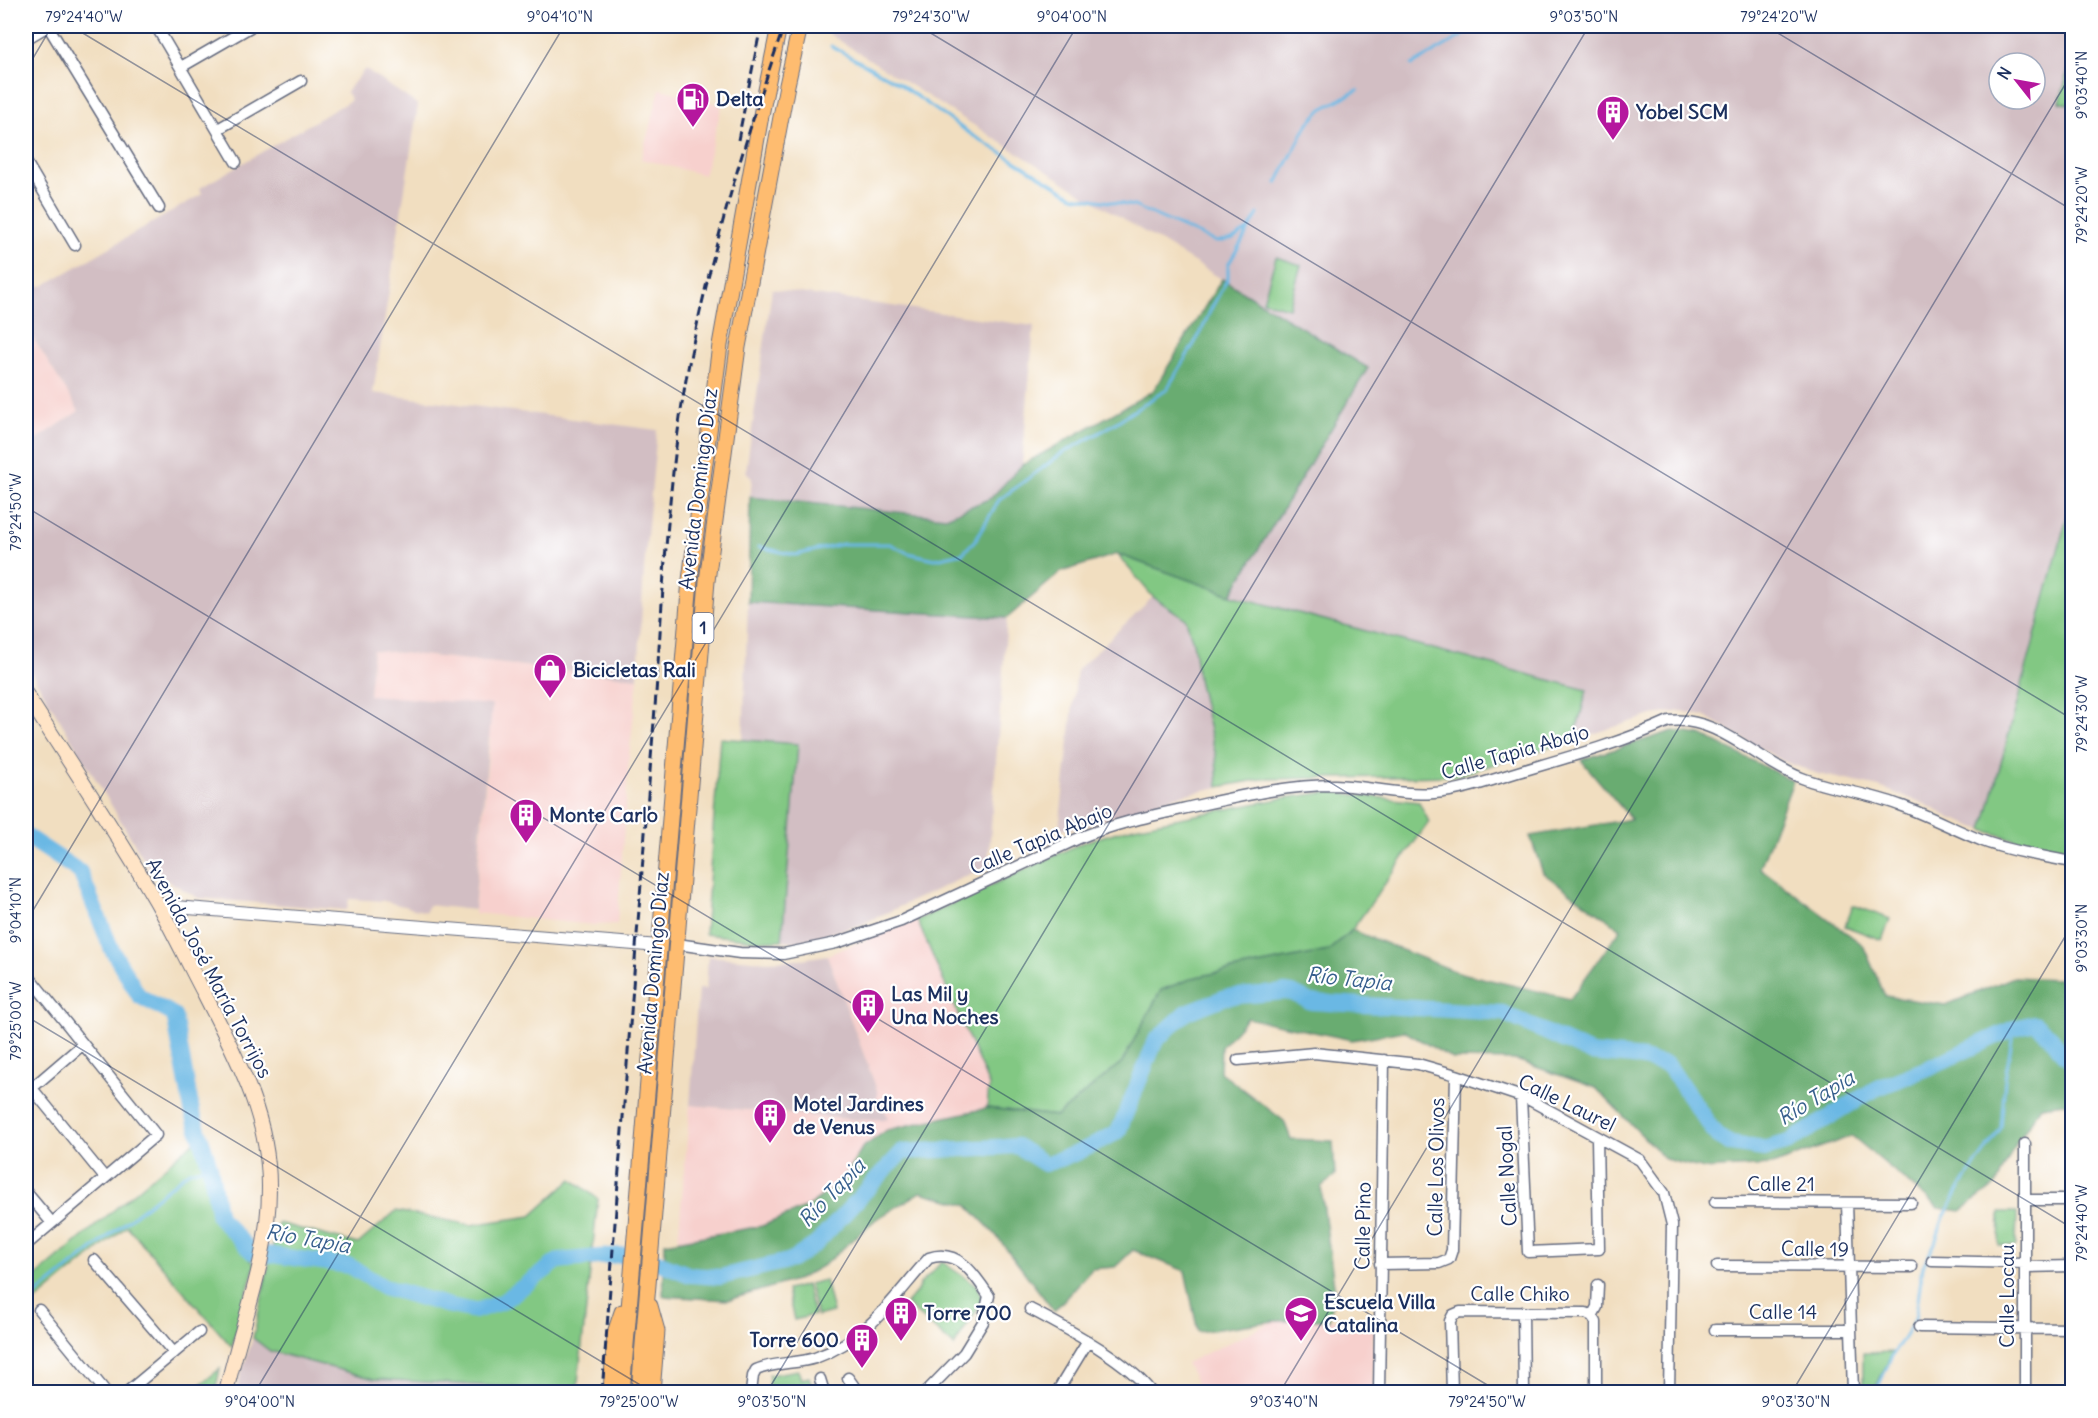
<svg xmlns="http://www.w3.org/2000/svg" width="2098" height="1418" font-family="Delius,sans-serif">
	<rect width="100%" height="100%" fill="#fff"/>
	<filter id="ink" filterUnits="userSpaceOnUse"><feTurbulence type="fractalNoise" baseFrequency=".0167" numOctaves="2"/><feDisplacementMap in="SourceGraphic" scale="12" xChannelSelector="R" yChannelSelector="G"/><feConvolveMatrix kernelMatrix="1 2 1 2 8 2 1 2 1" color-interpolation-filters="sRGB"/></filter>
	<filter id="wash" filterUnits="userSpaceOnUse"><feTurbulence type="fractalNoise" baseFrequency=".008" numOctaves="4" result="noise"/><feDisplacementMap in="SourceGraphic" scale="24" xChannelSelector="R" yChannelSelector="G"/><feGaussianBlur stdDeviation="1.35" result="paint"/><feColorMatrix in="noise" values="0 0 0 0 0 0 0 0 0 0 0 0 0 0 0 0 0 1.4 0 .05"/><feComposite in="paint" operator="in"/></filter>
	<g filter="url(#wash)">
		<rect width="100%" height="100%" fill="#f1dec0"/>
		<path fill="#f7d0cd" d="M660 89 722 105 704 175 641 159Z
			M26 327 79 411 26 447Z
			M373 650 638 678 629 756 617 924 594 925 474 913 490 738 369 695Z
			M917 920 989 1085 987 1108 887 1130 862 1148 843 1180 807 1207 762 1226 678 1241 690 1105 859 1120 884 1107 877 1101V1090L827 955Z
			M1373 1319V1392H1201L1186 1363 1274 1321Z"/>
		<path fill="#d2bec3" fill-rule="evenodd" d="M832 26H2072V57L2060 102 2072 106V498L1983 830 1951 818 1925 804 1879 787 1818 774 1783 761 1707 717 1682 711 1652 715 1574 740 1587 690 1231 595 1367 368 1102 206 829 34ZM1999 63H2035V99H1999Z
			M365 69 418 105 373 393 657 430 644 569 638 678 373 650 369 695 492 705 474 910 428 905 426 912 384 901 349 899 347 910 198 898 151 871 26 664V447L79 411 26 327V294L39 286H43L202 194 200 188 351 100 346 92Z
			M772 289 1034 326 1022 465 991 498 946 517 750 497 752 479 746 471Z
			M1153 597 1186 618 1194 647 1198 679 1216 756 1218 787 1173 797 1080 828 1059 829 1077 670Z
			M748 602 1007 618 988 866 860 925 796 942 782 940 798 745 743 740Z
			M827 955 877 1090V1101L884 1107 888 1119 859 1120 690 1105 698 989H706L708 956 763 961 795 960Z
			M253 1338 270 1351 374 1379 460 1383 577 1392H237L240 1377Z"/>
		<path fill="#82c883" stroke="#4e7c70" stroke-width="1.5" d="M2072 57V106L2060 102Z
			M1276 257 1301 265 1289 308 1263 301Z
			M2072 498V855L2049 850 1983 830Z
			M1117 554 1231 595 1587 690 1574 740 1456 776 1262 779 1218 787 1216 756 1198 679 1194 647 1186 619 1153 597Z
			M720 738 798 744 782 940 762 941 705 934Z
			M1330 792 1419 802 1429 822 1352 930 1328 951 1196 977 1161 990 1122 1062 1057 1116 987 1108 989 1085 917 920 1084 842 1134 827 1284 798Z
			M1853 905 1890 919 1882 940 1845 926Z
			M197 1139 221 1225 255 1265 239 1319 232 1347 127 1226 26 1309V1285Z
			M572 1179 598 1199 577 1391 374 1379 270 1351 253 1338 278 1223 358 1244 396 1211 471 1225 531 1216Z
			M2000 1212H2017L2016 1246H1999Z
			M942 1262 976 1285 984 1302 972 1317 954 1346 906 1304 917 1291 920 1284Z
			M825 1280 833 1312 817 1316 809 1284Z
			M806 1285 814 1315 794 1320 787 1290Z
			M1893 1352 1873 1392H1863V1353Z
			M220 1369 215 1392H191Z
			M798 1370 801 1379 809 1377 814 1392H768L769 1375Z"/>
		<path fill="#69ac71" stroke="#426e68" stroke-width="1.5" d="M1222 279 1368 368 1231 595 1117 554 1061 572 1007 618 748 602 750 497 946 517 991 498 1022 465 1153 391Z
			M1673 731 1701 735 1793 781 1760 868 1863 945 1885 996 1946 1005 2014 977 2058 979 2072 984V1102L2041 1106 2014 1147 1996 1185 1961 1211 1939 1208 1852 1136 1772 1165 1704 1169 1665 1159 1596 1088 1516 1060 1453 1059 1404 1031 1352 1040 1247 1018 1221 1047 1220 1072 1284 1121 1291 1139 1333 1141 1335 1176 1321 1187 1334 1285 1329 1320 1274 1321 1198 1332 1185 1271 1133 1250 1115 1267 1092 1269 1054 1311 995 1234 967 1205 921 1192 875 1220 824 1265 799 1279 728 1300 663 1296 665 1243 762 1226 807 1207 843 1180 862 1148 887 1130 987 1108 1057 1116 1122 1062 1161 990 1196 977 1328 951 1352 930 1457 972 1570 999 1621 929 1543 873 1530 836 1631 819 1581 760Z"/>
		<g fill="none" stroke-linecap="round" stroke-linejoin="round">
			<path stroke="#6bb8e4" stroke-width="3" d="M831 46 895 81 972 135 1073 196 1134 206 1216 242 1233 239 1249 229 1258 214
				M1412 65 1479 26
				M1277 183 1307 125 1322 109 1358 90
				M759 547 795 555 843 544H890L908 553 935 559 963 553 976 539 999 500 1061 454 1106 429 1167 389 1200 334 1212 307 1228 278V265L1249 229
				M26 1303 189 1171 210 1166
				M1876 1392 1891 1358 1915 1319 1923 1266 1935 1243 1944 1217 1961 1186 2001 1128 2005 1079 2014 1028"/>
			<path stroke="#6bb8e4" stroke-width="16" d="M26 836 80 872 112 950 139 996 174 1015 192 1111 210 1166 219 1217 252 1252 350 1266 384 1287 446 1305 475 1311 502 1302 558 1261 619 1255H640L690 1275 720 1277 792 1260 816 1244 902 1152 1017 1146 1045 1164 1077 1153 1118 1132 1156 1040 1187 1012 1226 997 1285 992 1292 993 1311 1002 1503 1013 1591 1053 1634 1057 1668 1065 1717 1136 1731 1144 1764 1149 1789 1142 1875 1089 1928 1068 2014 1028 2035 1023 2050 1036 2063 1054 2072 1060"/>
		</g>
	</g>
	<g filter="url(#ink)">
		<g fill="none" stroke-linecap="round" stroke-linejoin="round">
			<defs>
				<path id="minor" d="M48 26 159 208
					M156 26 236 162
					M26 39 48 26
					M181 67 252 26
					M218 129 301 81
					M26 162 75 245
					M677 944 740 953 783 954 836 943 901 921 1077 839C1115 823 1155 815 1195 806 1241 796 1288 785 1335 785 1368 786 1401 796 1434 793 1462 791 1491 780 1518 772 1569 757 1621 743 1669 721 1718 715 1758 762 1802 778 1833 790 1868 793 1899 805 1928 815 1955 830 1983 841 2012 852 2043 856 2072 862
					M26 973 156 1135 26 1245
					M1238 1060 1314 1053 1418 1064 1456 1075 1528 1099 1640 1160 1664 1193 1672 1225 1669 1392
					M26 1081 105 1178
					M26 1093 82 1045
					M1521 1097 1528 1252 1599 1249 1597 1137
					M26 1192 52 1223
					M2025 1200H2072
					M1715 1202 1911 1203
					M1847 1203 1853 1392
					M94 1260 174 1353
					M1932 1261 2025 1263
					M1380 1264 1439 1263 1449 1259 1452 1250 1456 1075
					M1717 1266 1912 1267
					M2025 1267 2072 1266
					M1030 1309C1067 1329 1126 1359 1151 1392
					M39 1310 106 1392
					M1523 1312 1524 1392
					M1592 1316 1596 1322V1392
					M1592 1316 1597 1307 1598 1285
					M1919 1327 2072 1329
					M1715 1330H1851
					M848 1378 858 1392
					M820 1379 824 1392
					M127 1392 199 1332
					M751 1392 753 1376 756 1370C774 1362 796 1364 815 1358 870 1338 892 1299 929 1258 958 1248 975 1275 989 1296L983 1322 964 1353 926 1392
					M1057 1392 1088 1341
					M1379 1392 1384 1060
					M1452 1392 1450 1321 1453 1315 1460 1312 1586 1313 1592 1316
					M2025 1392V1144"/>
				<path id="tertiary" d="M162 912 176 907 188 908 659 946"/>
				<path id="secondary" d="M26 694C69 762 115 830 156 901 173 931 188 963 204 993 236 1056 270 1117 269 1189 269 1259 241 1325 226 1392"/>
				<path id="primary" d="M650 1306 657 1331 652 1392
					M611 1392 615 1333 622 1312
					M622 1392 690 580 720 345 762 110 779 26
					M639 1392 707 581 738 347 787 85 800 26"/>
			</defs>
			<use href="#minor" stroke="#666c80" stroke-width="13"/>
			<use href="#tertiary" stroke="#666c80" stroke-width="14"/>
			<use href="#secondary" stroke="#666c80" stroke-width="16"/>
			<use href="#primary" stroke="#666c80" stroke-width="17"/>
			<use href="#minor" stroke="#fff" stroke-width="10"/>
			<use href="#tertiary" stroke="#fff" stroke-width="12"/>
			<use href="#secondary" stroke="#ffe4c6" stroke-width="14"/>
			<use href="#primary" stroke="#febc70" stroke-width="15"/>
			<path stroke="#1b2f5e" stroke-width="3" stroke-dasharray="9 4.5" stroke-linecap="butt" d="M738 140 761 26
				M602 1392C619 1173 635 953 653 734 663 607 666 478 691 353 714 242 747 133 784 26"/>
		</g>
	</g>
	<path fill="none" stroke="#1b2f5e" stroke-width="1.5" stroke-opacity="0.45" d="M71 26 2072 1228M919 26 2072 719M1766 26 2072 210M26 70 52 26M26 507 1499 1392M26 922 564 26M26 1016 652 1392M255 1392 1077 26M767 1392 1589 26M1280 1392 2072 73M1792 1392 2072 925"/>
	<defs>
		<symbol id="fuel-pin" viewBox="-11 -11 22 30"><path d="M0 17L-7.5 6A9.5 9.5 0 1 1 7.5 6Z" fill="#b5179e" stroke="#fff"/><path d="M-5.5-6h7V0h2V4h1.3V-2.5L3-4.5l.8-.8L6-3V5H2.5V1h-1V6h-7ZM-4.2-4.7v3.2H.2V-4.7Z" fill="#fff"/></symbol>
		<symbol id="building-pin" viewBox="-11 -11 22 30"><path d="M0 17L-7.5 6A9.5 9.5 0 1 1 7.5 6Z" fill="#b5179e" stroke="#fff"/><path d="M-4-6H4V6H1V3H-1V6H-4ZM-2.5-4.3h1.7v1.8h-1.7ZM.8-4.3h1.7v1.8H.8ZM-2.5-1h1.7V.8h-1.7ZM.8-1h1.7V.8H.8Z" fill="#fff"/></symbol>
		<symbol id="shop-pin" viewBox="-11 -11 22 30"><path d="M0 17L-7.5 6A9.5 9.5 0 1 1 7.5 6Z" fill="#b5179e" stroke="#fff"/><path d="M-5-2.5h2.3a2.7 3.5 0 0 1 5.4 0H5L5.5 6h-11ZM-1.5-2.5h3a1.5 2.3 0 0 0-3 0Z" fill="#fff"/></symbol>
		<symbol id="school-pin" viewBox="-11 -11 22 30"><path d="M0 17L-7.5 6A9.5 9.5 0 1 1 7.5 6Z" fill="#b5179e" stroke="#fff"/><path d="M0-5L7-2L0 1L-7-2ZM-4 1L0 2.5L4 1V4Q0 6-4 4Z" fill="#fff"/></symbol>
	</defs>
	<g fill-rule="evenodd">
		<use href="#fuel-pin" x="674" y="80" width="38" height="52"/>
		<use href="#building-pin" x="1594" y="93" width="38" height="52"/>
		<use href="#shop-pin" x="531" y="651" width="38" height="52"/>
		<use href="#building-pin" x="507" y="796" width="38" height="52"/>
		<use href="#building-pin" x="849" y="986" width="38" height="52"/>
		<use href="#building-pin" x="751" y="1096" width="38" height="52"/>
		<use href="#building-pin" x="882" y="1294" width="38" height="52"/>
		<use href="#school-pin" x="1282" y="1294" width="38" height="52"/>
		<use href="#building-pin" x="843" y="1321" width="38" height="52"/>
	</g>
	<g text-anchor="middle" stroke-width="4.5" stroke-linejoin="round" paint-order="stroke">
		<rect fill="#fff" stroke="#5f6d8e" stroke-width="1.5" x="692.5" y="613" width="21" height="30" rx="4.5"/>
		<g font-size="18" font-weight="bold" fill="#1b2f5e">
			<text x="703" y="634">1</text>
		</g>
		<g font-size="20" font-weight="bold" fill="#1b2f5e" stroke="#fff" text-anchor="start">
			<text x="716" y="106">Delta</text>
			<text x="1636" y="119">Yobel SCM</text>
			<text x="573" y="677">Bicicletas Rali</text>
			<text x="549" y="822">Monte Carlo</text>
			<text x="891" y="1001">Las Mil y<tspan x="891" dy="23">Una Noches</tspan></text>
			<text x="793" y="1111">Motel Jardines<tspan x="793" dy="23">de Venus</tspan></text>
			<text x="1324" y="1309">Escuela Villa<tspan x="1324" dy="23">Catalina</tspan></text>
			<text x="924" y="1320">Torre 700</text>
			<text x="839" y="1347" text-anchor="end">Torre 600</text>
		</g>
		<g font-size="20" fill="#1b2f5e" stroke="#fff">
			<text transform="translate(698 489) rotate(-83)" y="7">Avenida Domingo Díaz</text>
			<text transform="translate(1515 752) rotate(-16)" y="7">Calle Tapia Abajo</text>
			<text transform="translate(1041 839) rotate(-23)" y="7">Calle Tapia Abajo</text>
			<text transform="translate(209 968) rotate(62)" y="7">Avenida José María Torrijos</text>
			<text transform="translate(653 973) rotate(-85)" y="7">Avenida Domingo Díaz</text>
			<text transform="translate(1567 1103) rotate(26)" y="7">Calle Laurel</text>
			<text transform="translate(1436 1167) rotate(-89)" y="7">Calle Los Olivos</text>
			<text transform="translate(1507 1176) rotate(-93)" y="7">Calle Nogal</text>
			<text x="1781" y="1191">Calle 21</text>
			<text transform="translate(1363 1226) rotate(-89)" y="7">Calle Pino</text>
			<text transform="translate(1815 1249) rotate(1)" y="7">Calle 19</text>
			<text x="1520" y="1301">Calle Chiko</text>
			<text transform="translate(2007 1296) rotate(-90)" y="7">Calle Locau</text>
			<text x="1783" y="1319">Calle 14</text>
		</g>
		<g font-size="21" font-style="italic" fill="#375f8d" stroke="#fff">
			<text transform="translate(1349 979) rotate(6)" y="7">Río Tapia</text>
			<text transform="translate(1816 1098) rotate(-31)" y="7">Río Tapia</text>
			<text transform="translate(832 1193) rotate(-46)" y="7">Río Tapia</text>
			<text transform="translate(308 1239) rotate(10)" y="7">Río Tapia</text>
		</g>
	</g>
	<rect width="2098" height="1418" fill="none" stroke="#fff" stroke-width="66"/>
	<g transform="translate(2017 81) rotate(301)"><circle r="28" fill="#ffffff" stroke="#a4acbf" stroke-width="1.5"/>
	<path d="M0-4.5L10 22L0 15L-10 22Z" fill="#b5179e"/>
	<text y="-9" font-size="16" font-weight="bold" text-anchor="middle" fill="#1b2f5e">N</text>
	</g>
	<rect x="33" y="33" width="2032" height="1352" fill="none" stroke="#1b2f5e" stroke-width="2"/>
	<g font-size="15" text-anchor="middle" fill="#1b2f5e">
		<text x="84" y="22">79°24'40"W</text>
		<text x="560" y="22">9°04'10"N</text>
		<text x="931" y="22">79°24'30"W</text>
		<text x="1072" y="22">9°04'00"N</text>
		<text x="1584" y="22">9°03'50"N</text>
		<text x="1779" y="22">79°24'20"W</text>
		<text transform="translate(2082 85) rotate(-90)" y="5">9°03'40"N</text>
		<text transform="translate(2082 205) rotate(-90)" y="5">79°24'20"W</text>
		<text transform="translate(16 512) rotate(-90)" y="5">79°24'50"W</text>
		<text transform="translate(2082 714) rotate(-90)" y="5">79°24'30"W</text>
		<text transform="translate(16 910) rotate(-90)" y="5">9°04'10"N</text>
		<text transform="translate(2082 938) rotate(-90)" y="5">9°03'30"N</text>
		<text transform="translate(16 1021) rotate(-90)" y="5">79°25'00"W</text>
		<text transform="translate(2082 1223) rotate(-90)" y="5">79°24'40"W</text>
		<text x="260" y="1407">9°04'00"N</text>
		<text x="639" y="1407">79°25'00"W</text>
		<text x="772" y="1407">9°03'50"N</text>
		<text x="1284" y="1407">9°03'40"N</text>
		<text x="1487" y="1407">79°24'50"W</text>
		<text x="1796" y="1407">9°03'30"N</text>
	</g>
</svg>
